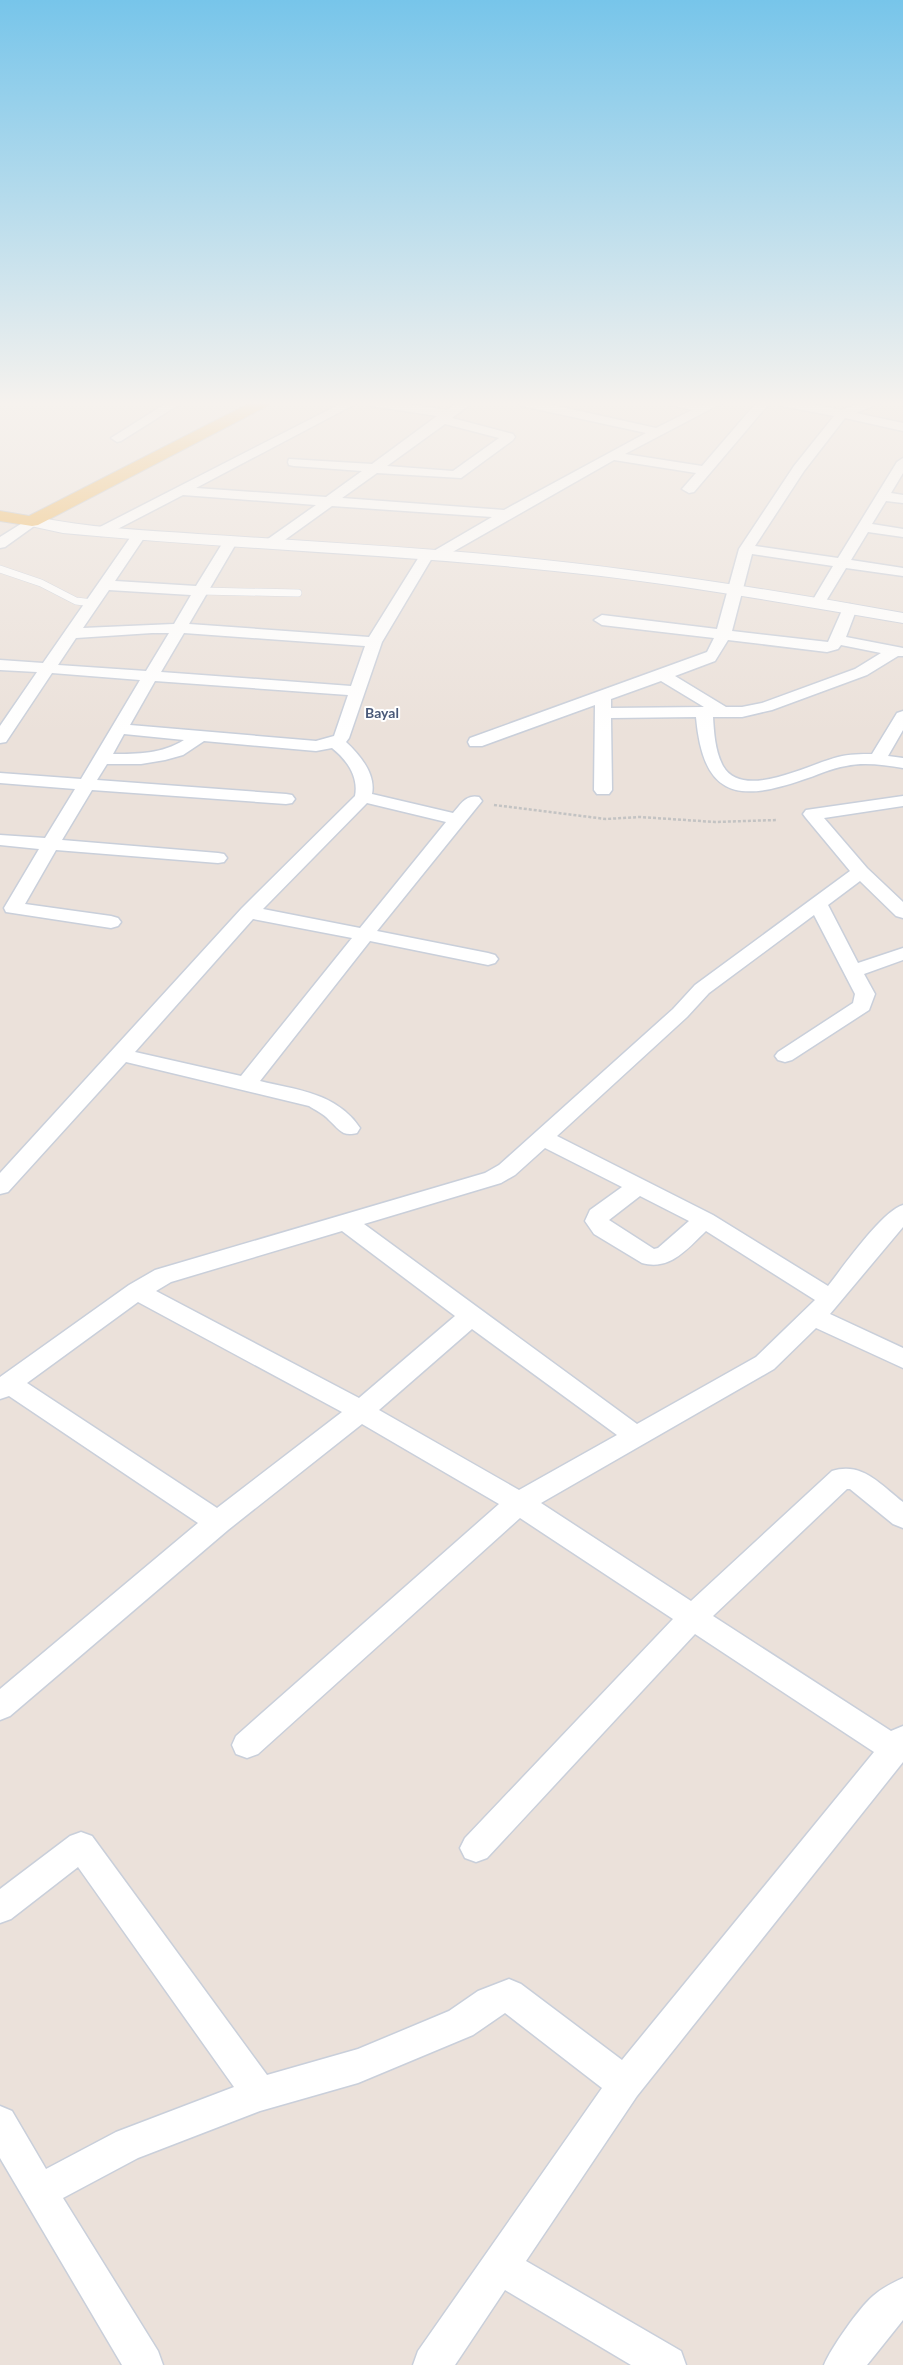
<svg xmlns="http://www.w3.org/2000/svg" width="903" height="2365" font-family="Lato,sans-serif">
	<rect width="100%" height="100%" fill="#ebe1da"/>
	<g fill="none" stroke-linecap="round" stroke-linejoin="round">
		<defs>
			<path id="lane" d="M0 569 41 583 76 601 93 603
				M201 591 298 593"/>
			<path id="street" d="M168 402H183L121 441 117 442 111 438Z
				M344 402H359L196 488 326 497 362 471 294 466 289 465 288 462 289 459 372 464 437 416 371 406 365 402H394L447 410 459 402H473L452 418 513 434 515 437 513 440 461 478 377 473 342 498 504 510 646 433 522 406 516 402H539L656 428 692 410 671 405 669 402H690L702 405 708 402H724L625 454 702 466 757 402H773L767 406 694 492 689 493 682 489 696 473 614 460 442 558H432L382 642 349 738 346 742C360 755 376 774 372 794L453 813C461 804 466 794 479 797L482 801 377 931 488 953 495 955 498 959 495 963 488 965 370 941 260 1081C297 1090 337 1093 360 1128L357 1133C342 1137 339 1129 329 1120 324 1114 315 1110 309 1106L126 1062 8 1192 0 1194V1173L242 908 355 796C359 776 346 759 332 748L316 751 204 741 183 755 165 760 141 764H107L97 780 286 794 292 795 295 799 292 803 286 804 92 790 62 840 218 853 224 854 227 858 224 862 218 863 56 850 25 904 111 916 118 918 121 922 118 926 111 928 6 912 4 908 39 849 0 845V835L45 838 75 789 0 783V773L81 779 140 680 52 673 6 742 0 743V726L37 672 0 670V660L43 663 134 532 139 531 146 535 115 581 196 586 225 539 230 538 237 542 189 624 369 637 422 552H432L492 517 332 506 275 547 270 548 263 544 265 541 316 505 183 495 106 535 101 536 94 532 96 529ZM445 424 499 438 453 471 387 466ZM109 590 191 595 174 624 83 628ZM152 633H169L146 671 58 665 76 638ZM184 633 365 646 351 686 161 672ZM155 681 348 695 334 736 316 741 130 725ZM124 734 184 740C162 754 138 754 113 754ZM367 803 446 822 360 928 263 909ZM253 919 352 938 241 1076 135 1052Z
				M776 402H801L841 410 864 402H882L856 413 903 423V431L845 418 804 471 755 546 838 558 897 462 903 458V473L891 493 903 495V503L886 501 872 524 903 529V537L868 532 851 560 903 568V576L846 568 823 606 818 607 811 603 833 566 752 554 732 631 828 642 843 608 850 604 857 608 846 637 903 648V656H898L867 675 772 710 742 717H713C714 733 715 751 723 766 743 801 809 764 838 757 849 754 861 754 872 754L897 713 903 711V730L888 756 903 758V768C884 765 864 762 846 766 831 768 816 776 802 780 733 804 703 793 696 717L611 718 612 790 609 794H597L594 790 595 705 482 746H470L468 742 470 738 707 652 714 638 602 625 594 620 602 615 717 629 739 549 794 466 834 416 782 406ZM728 640 827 652 838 649 841 645 881 653 855 669 762 703 742 707H726L675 676 715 661ZM661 681 704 707 611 708V699Z
				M32 517 39 521 37 524 5 547 0 548V537Z
				M903 796V806L824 818 867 868 903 902V918L896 916 860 881 828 905 858 963 903 948V960L864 974 875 994 869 1010 792 1060 785 1062 778 1060 775 1056 778 1052 853 1003 855 994 814 915 709 993 687 1017 557 1136 713 1215 828 1286C843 1267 882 1211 903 1205V1227L830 1314 903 1348V1368L816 1328 774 1369 541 1503 691 1601 832 1471C862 1461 881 1485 903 1502V1528L893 1524 850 1489H847L713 1616 891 1731 903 1726V1762L637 2096 526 2261 681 2351 686 2365H631L505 2290 455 2365H413L418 2351 602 2088 505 2013 473 2035 358 2083 260 2111 138 2158 63 2198 158 2351 163 2365H122L0 2158V2106L12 2111 46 2169 116 2132 234 2087 78 1867 11 1919 0 1923V1889L70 1836 81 1832 92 1836 267 2075 358 2049 449 2011 478 1991 509 1979 521 1984 622 2060 874 1752 695 1634 487 1858 476 1862 465 1858 460 1848 465 1838 673 1619 520 1518 258 1754 247 1758 236 1754 232 1745 236 1736 499 1504 362 1424 228 1530 10 1716 0 1720V1689L198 1523 9 1396 0 1399V1377L129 1285 155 1270 485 1173 499 1165 673 1009 695 985 850 871 806 818 803 814 806 810ZM545 1148 622 1187 590 1210 585 1221 594 1234 642 1263C670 1271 687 1249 706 1231L815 1300 756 1357 637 1424 364 1224 501 1183 515 1175ZM640 1196 689 1221 658 1248 654 1249 609 1220ZM342 1231 455 1316 359 1398 156 1291 171 1282ZM138 1302 342 1412 217 1508 27 1383ZM472 1329 617 1435 519 1490 379 1410Z
				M903 2278V2320L867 2365H824C831 2348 859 2308 873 2296 882 2288 892 2283 903 2278Z"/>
			<path id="secondary" d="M32 516C86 528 143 530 198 534 277 539 357 544 436 550 593 562 748 585 903 613V623C803 606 702 588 601 576 422 555 242 550 63 533L26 525 24 521 26 517Z"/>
			<path id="primary" d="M252 402H271L269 405 38 525 32 526 0 521V511L29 516Z"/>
		</defs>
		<use href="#lane" stroke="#c9cfda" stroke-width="8"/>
		<use href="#street" stroke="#c9cfda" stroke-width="3"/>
		<use href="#secondary" stroke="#c9cfda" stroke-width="2"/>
		<use href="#primary" stroke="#c3c3c3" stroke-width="2"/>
		<path stroke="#c3c3c3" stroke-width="2.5" stroke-dasharray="3 2" stroke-linecap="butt" d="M494 805 606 819 640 817 715 822 777 820"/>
		<use href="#lane" stroke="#fff" stroke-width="7"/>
		<use href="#street" fill="#fff" fill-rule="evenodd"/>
		<use href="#secondary" fill="#fff" fill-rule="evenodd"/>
		<use href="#primary" fill="#eeb65c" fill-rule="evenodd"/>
	</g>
	<linearGradient id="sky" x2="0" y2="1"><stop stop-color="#77c5ea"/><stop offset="0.55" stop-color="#f6f2ee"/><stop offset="1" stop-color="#f6f2ee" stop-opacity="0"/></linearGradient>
	<rect width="903" height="733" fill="url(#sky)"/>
	<g text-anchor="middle" stroke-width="4" stroke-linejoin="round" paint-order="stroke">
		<g font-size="14" font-weight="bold" fill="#4a5978" stroke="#fff">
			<text x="382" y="718">Bayal</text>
		</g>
	</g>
</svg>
